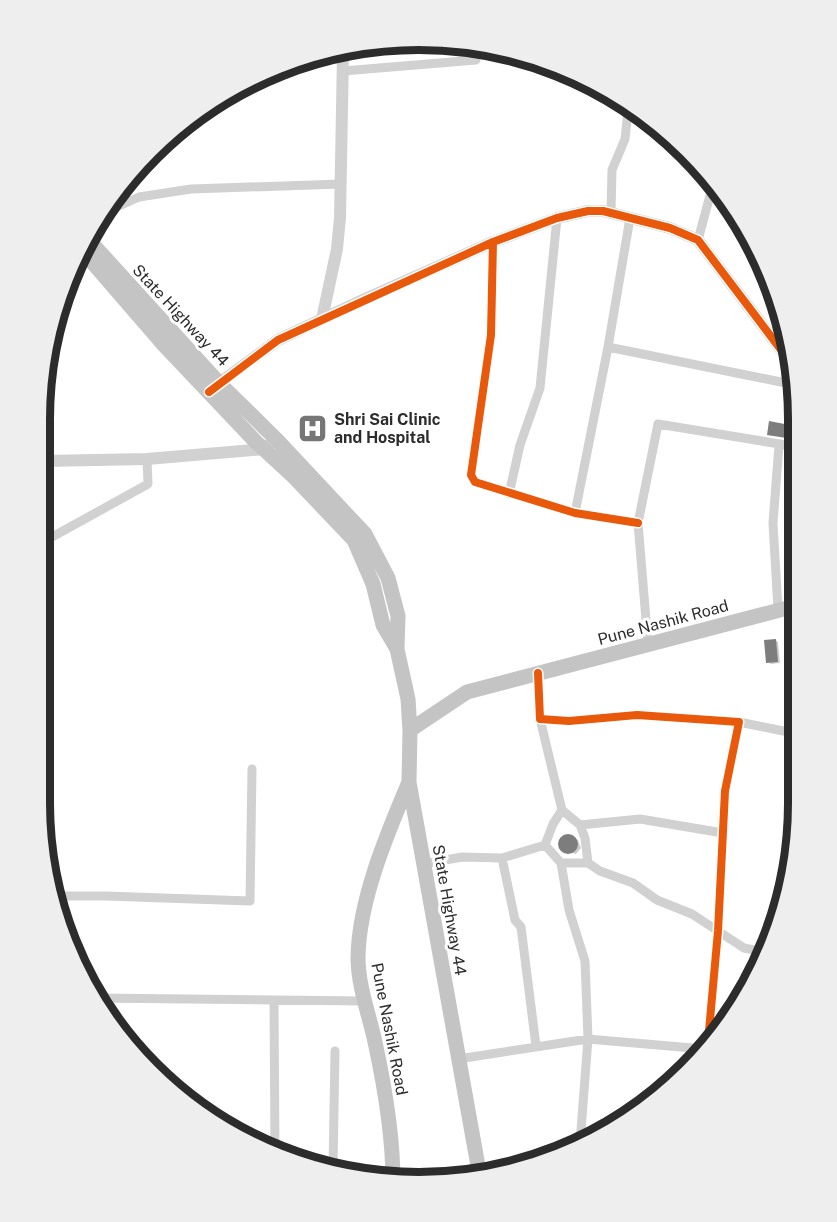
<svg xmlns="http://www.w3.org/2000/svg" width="837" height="1222" font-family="'Public Sans',sans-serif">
	<rect width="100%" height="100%" fill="#fff"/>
	<path fill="#0003" d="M321 421 324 423 327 431 311 436 308 434Z
		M795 427 798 429 796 440 769 434Z
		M793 566H796L795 586H794Z
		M775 640 778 642 780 663 771 664 768 662Z
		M565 837 578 840 581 848 576 854 563 851 560 843Z"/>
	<path fill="#7d7d7d" d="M321 420 324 430 306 435 303 425Z
		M769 421 795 426 793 439 767 435Z
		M776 639 778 662 766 663 764 640Z
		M558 844a10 10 0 1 1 20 0a10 10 0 1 1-20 0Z"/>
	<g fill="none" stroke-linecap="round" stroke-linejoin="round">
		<path stroke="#d1d1d1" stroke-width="9" d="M343 71 476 60
			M106 212 139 197 191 189 341 184
			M611 213 612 170 625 139 628 111
			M698 240 712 188
			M493 242 491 335 471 475 475 482 575 513 638 523
			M608 347 791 384
			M509 494 520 445 540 388 557 218
			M575 513 608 347 630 218
			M43 542 148 484 147 459
			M778 610 773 523 779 445
			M648 644 638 523 658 424 798 447
			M538 673 540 719 569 721 637 715 739 722 725 791 718 931 708 1042
			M540 719 562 810 580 825 585 838 588 863 600 871 633 883 657 900 692 914 744 948 765 952
			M739 722 793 733
			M580 825 640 819 723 833
			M545 845 561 863H588
			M502 858 515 920 521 927 536 1046
			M561 863 569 910 585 961 588 1039 580 1143
			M424 864 462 857 502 858 545 845 553 824 562 810
			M54 896H106L250 901 252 769
			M95 998 364 1001
			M274 1001 275 1155
			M458 1059 588 1039 704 1049
			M333 1168 335 1051"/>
		<path stroke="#d1d1d1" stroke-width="12" d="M322 319 337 249 340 218 343 54
			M214 387 278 340 363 300 493 242 557 218 588 211H603L670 228 698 240 785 355
			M44 461 147 459 264 449 276 439"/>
		<path stroke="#c4c4c4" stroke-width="15" d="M87 238 219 383 276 439 365 534 388 578 398 616 397 649 408 699 410 730 409 782 480 1177
			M80 248 164 345 256 442 294 477 354 540 373 584 383 625 397 649
			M410 730 467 692 795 606
			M393 1182C393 1135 385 1088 375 1042 369 1014 358 986 358 957 359 900 387 834 409 782"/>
		<defs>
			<path id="cycleway" d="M493 242 491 335 471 475 475 482 575 513 638 523
				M209 392 278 340 493 242 557 218 588 211H603L670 228 698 240 785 355
				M538 673 540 719 569 721 637 715 739 722 725 791 718 931 708 1042"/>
		</defs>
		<use href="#cycleway" stroke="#fff" stroke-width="11"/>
		<use href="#cycleway" stroke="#e8590c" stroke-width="8"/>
	</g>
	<defs>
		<symbol id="hospital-square" viewBox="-11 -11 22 22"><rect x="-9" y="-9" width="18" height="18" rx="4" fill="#767676" stroke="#fff"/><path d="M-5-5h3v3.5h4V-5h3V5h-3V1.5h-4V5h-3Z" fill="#fff"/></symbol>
	</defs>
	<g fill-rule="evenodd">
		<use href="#hospital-square" x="296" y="412" width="33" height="33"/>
	</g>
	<g text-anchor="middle" stroke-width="6" stroke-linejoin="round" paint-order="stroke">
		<g font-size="16" fill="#2c2c2c" stroke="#fff">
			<text transform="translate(181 315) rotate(47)" y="6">State Highway 44</text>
			<text transform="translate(663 622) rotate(-15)" y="6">Pune Nashik Road</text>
			<text transform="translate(450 910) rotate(80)" y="6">State Highway 44</text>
			<text transform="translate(390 1029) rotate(79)" y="6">Pune Nashik Road</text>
		</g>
		<g font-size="16" font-weight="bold" fill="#2c2c2c" stroke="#fff" text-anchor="start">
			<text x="334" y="425">Shri Sai Clinic<tspan x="334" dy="18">and Hospital</tspan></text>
		</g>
	</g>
	<path d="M0 0H837V1222H0ZM419 50H419A369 369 0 0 1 788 419V803A369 369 0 0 1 419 1172H419A369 369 0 0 1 50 803V419A369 369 0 0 1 419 50Z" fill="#eee" fill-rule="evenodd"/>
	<path fill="none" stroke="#2c2c2c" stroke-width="8" d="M419 50H419A369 369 0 0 1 788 419V803A369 369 0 0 1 419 1172H419A369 369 0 0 1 50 803V419A369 369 0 0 1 419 50Z"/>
</svg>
